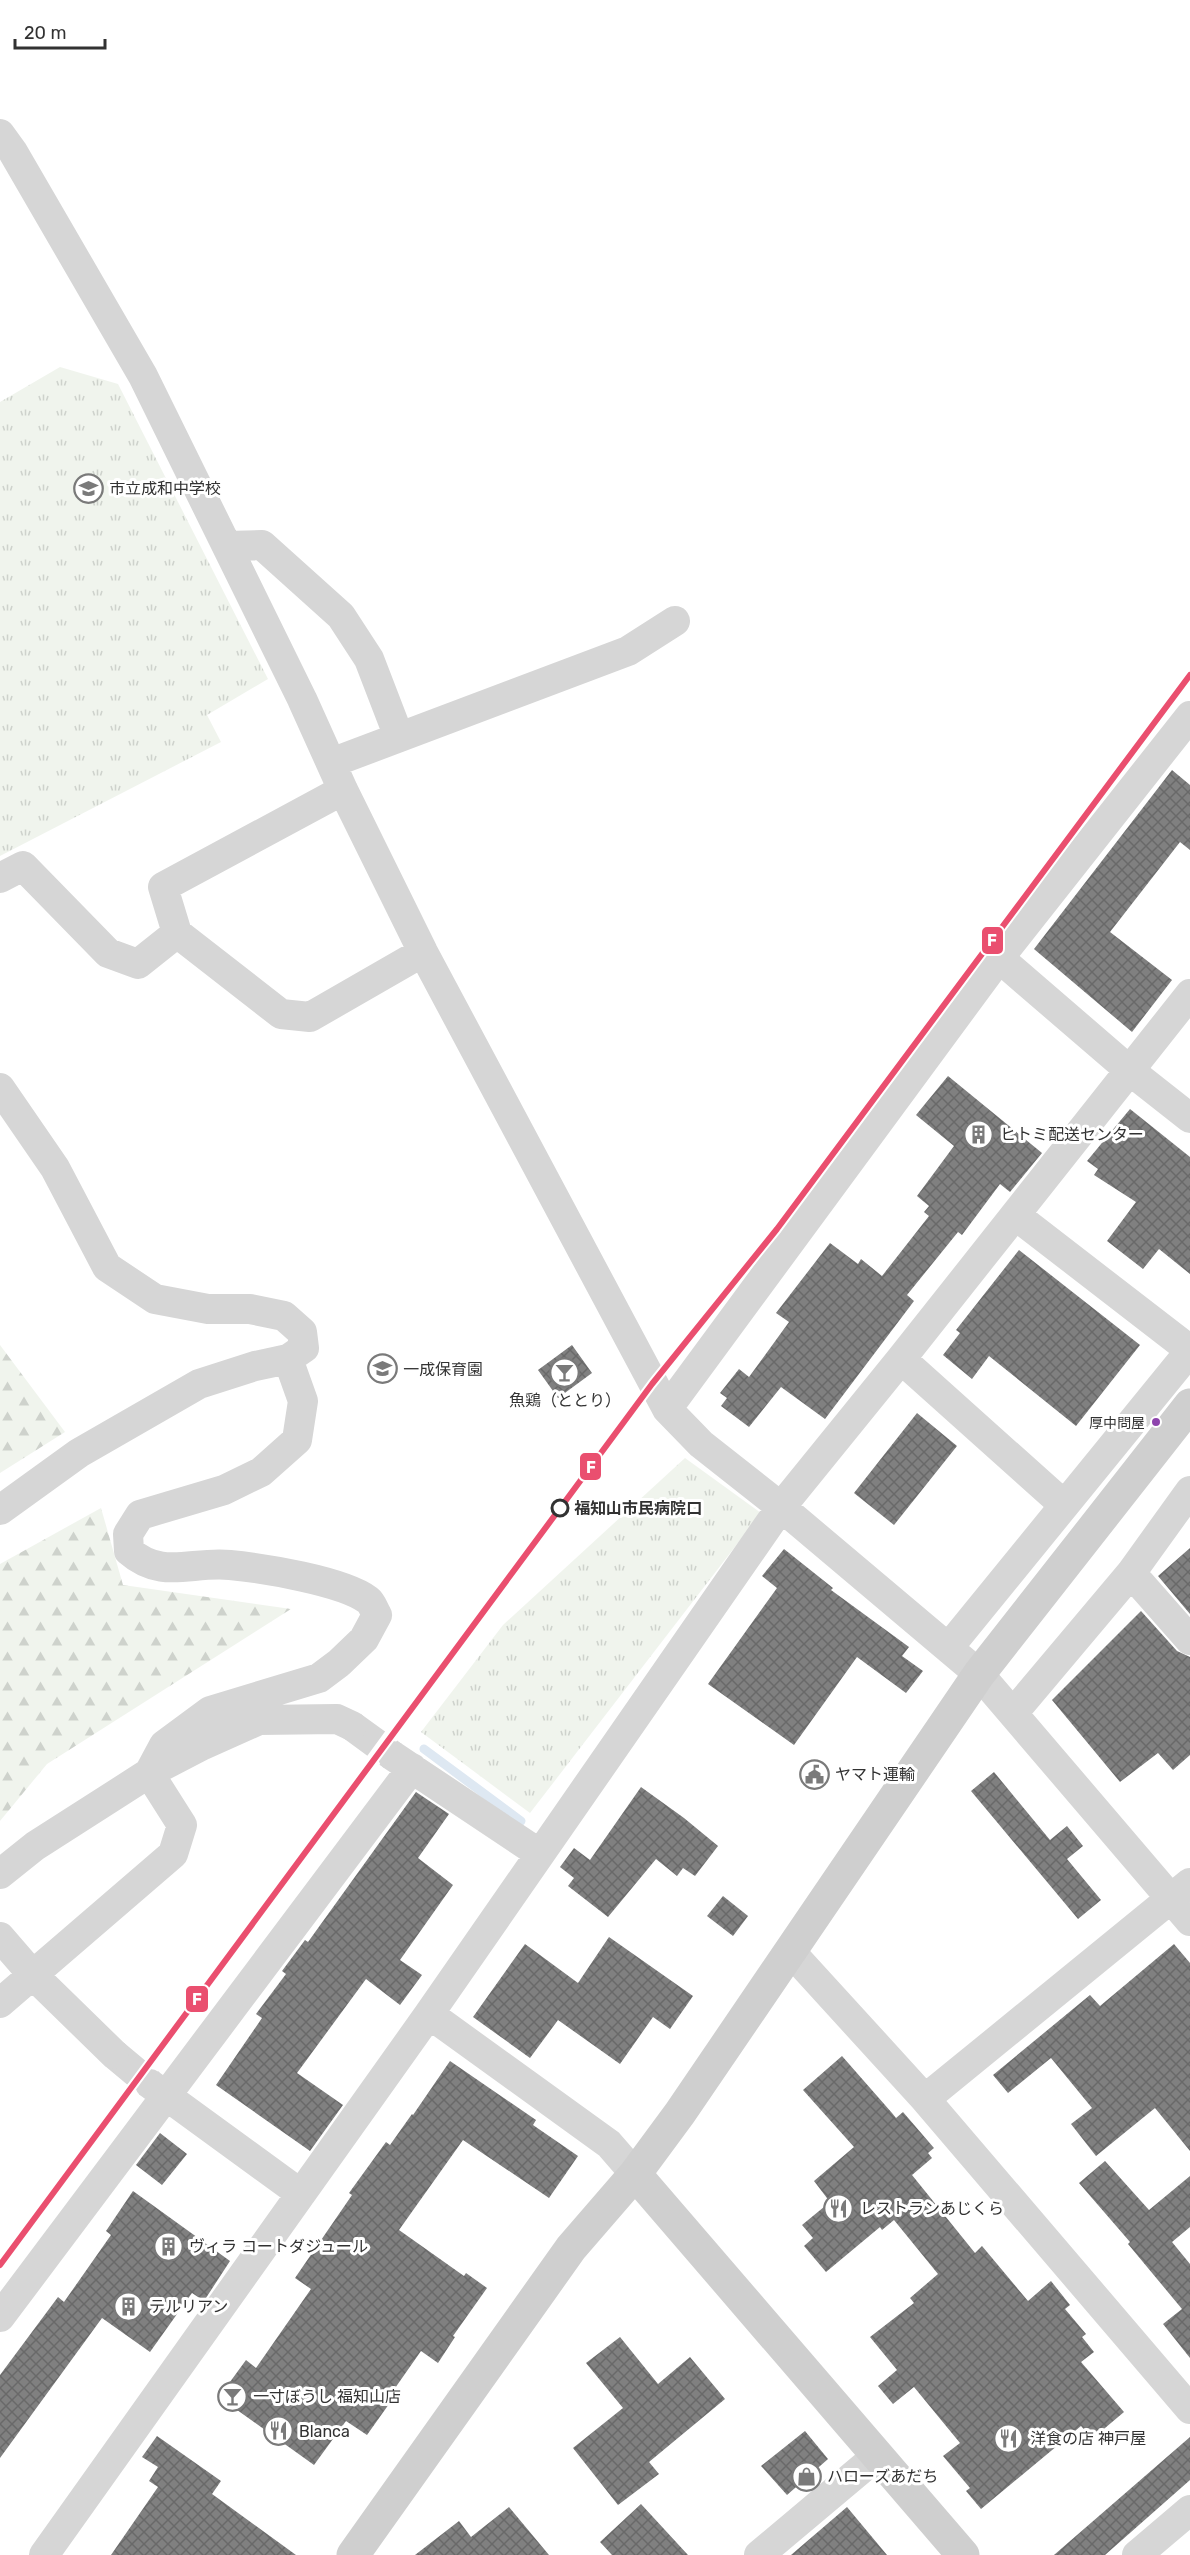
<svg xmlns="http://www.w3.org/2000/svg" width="1190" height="2555" font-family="Rubik,'Noto Sans JP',sans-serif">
	<defs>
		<pattern id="forest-firs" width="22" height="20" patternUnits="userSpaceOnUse" patternTransform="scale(1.5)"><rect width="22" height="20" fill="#f0f4ed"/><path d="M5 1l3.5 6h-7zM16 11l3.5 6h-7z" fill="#ced2cc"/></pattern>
		<pattern id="park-tufts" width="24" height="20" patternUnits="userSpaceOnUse" patternTransform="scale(1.5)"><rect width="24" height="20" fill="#f0f4ed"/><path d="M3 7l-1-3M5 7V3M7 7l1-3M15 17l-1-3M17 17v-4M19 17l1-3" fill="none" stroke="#ced2cc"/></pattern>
		<pattern id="building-cross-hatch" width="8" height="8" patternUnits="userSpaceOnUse" patternTransform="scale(1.5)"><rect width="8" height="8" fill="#808080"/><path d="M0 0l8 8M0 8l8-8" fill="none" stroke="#696969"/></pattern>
	</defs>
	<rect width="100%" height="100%" fill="#fff"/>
	<path fill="url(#forest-firs)" d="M0 1345 65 1432 0 1473Z
		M101 1508 123 1585 291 1609 47 1764 0 1821V1564Z"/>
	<path fill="url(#park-tufts)" d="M60 367 118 384 268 679 207 715 221 742 0 856V402Z
		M685 1458 761 1513 530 1813 421 1732 503 1625Z"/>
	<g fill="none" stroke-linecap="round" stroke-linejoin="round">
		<path stroke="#dee8f2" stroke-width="9" d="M424 1749 521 1821"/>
	</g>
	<path fill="url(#building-cross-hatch)" d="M1172 770 1190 785V850L1180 842 1110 932 1172 980 1132 1032 1034 949Z
		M948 1076 1042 1153 1010 1192 1000 1184 962 1235 958 1232 907 1295 914 1301 825 1419 781 1387 749 1427 721 1406 727 1398 720 1393 739 1369 749 1377 789 1322 776 1313 830 1243 858 1264 861 1259 882 1276 929 1216 924 1212 929 1206 917 1196 954 1146 916 1115Z
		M1130 1109 1190 1157V1274L1159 1249 1143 1269 1107 1241 1136 1202 1094 1175 1098 1169 1087 1161Z
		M1019 1250 1140 1345 1076 1426 989 1356 972 1379 943 1355 960 1333 956 1330Z
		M572 1345 592 1373 558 1398 538 1370Z
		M917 1413 957 1446 894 1525 854 1493Z
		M1190 1548V1614L1158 1576Z
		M784 1549 833 1588 831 1590 909 1647 902 1656 923 1671 906 1693 857 1657 794 1745 708 1684 777 1588 762 1576Z
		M1141 1611 1177 1651 1190 1657V1755L1173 1770 1158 1753 1120 1782 1052 1700Z
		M994 1772 1050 1840 1067 1826 1083 1846 1067 1859 1101 1900 1078 1919 971 1791Z
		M641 1787 684 1818 718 1846 695 1876 683 1868 677 1876 656 1859 608 1917 568 1886 574 1878 560 1867 574 1848 590 1860Z
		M416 1792 449 1814 418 1858 453 1885 400 1960 422 1975 400 2005 366 1979 297 2073 343 2105 310 2151 216 2085 262 2018 256 2014 286 1974 282 1971 305 1940 308 1942Z
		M723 1896 748 1916 733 1936 707 1916Z
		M609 1937 693 1996 670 2029 653 2017 620 2064 558 2020 530 2058 473 2017 525 1944 578 1983Z
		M1174 1944 1190 1963V2151L1155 2108 1096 2156 1071 2124 1092 2108 1051 2058 1008 2093 993 2075 1090 1995 1100 2006Z
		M842 2056 892 2113 896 2118 903 2112 934 2148 928 2153 932 2158 912 2175 975 2253 982 2246 1028 2301 1051 2281 1070 2305 1065 2309 1086 2334 1082 2337 1094 2352 1081 2362 1124 2412 1092 2439 1081 2426 981 2509 966 2491 970 2488 943 2456 960 2443 914 2387 893 2404 878 2386 897 2370 870 2337 914 2303 910 2298 938 2274 894 2220 882 2230 880 2227 826 2272 804 2246 813 2238 802 2225 830 2202 814 2181 854 2147 803 2090Z
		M450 2061 536 2120 533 2125 578 2156 549 2198 463 2140 399 2230 464 2276 466 2273 487 2288 453 2336 455 2337 438 2363 421 2351 386 2401 389 2404 367 2435 346 2421 314 2465 219 2397 246 2360 256 2368 311 2289 295 2278 352 2195 349 2193 386 2142 390 2145 412 2114 413 2115Z
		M160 2133 187 2154 162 2185 136 2165Z
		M1105 2161 1149 2210 1190 2176V2227L1172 2242 1190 2264V2358L1163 2324 1182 2309 1128 2244 1130 2242 1079 2183Z
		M133 2191 230 2261 204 2301 192 2293 150 2352 102 2318 0 2458V2375L58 2297 64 2302 111 2235 106 2231Z
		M620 2337 658 2384 690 2357 725 2399 649 2462 659 2474 618 2505 573 2448 623 2408 586 2363Z
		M805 2431 828 2459 787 2495 761 2466Z
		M157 2436 221 2481 212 2494 296 2555H111L158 2487 149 2481 158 2467 142 2457Z
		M1190 2437V2480L1105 2555H1054Z
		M641 2504 688 2555H612L600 2542Z
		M509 2507 549 2555H415L459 2521 471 2537Z
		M847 2507 887 2555H791Z"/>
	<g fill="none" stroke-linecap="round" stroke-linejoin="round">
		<path stroke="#d6d6d6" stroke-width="30" stroke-dasharray="30 15" stroke-linecap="butt" d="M352 1726 393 1756
			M114 2054 150 2084"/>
		<path stroke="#d6d6d6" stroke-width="30" d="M0 134 13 152 143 376 302 699 343 790 423 952 667 1409 701 1444 781 1507 979 1674 1190 1921
			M227 546 262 545 341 616 369 659 399 737
			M331 763 628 651 675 621
			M343 790 163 887 177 933 281 1014 310 1017 423 952
			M0 878 23 866 108 953 138 964 177 933
			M999 958 1129 1070 1190 1118
			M0 1088 55 1168 107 1267 155 1299 208 1309H250L284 1316 302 1332 304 1348 288 1359 255 1366 199 1384 79 1453 0 1510
			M1015 1215 1190 1350
			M901 1359 1064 1505
			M667 1409 999 958 1190 716
			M1131 1573 1190 1640
			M949 1647 1190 1351
			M1014 1712 1131 1573 1190 1491
			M393 1756 540 1854
			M149 1773 164 1745 210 1711 319 1678 339 1663 364 1639 377 1615C374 1610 372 1603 368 1600 343 1581 262 1568 230 1565 191 1561 162 1580 129 1551L128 1534 140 1515 224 1490 261 1472 297 1440 303 1401 288 1359
			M0 1874 35 1846 149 1773 203 1745 259 1720 337 1719 352 1726
			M0 1937 32 1974 114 2054
			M790 1951 925 2099 1190 2409
			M0 2003 173 1854 182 1825 149 1773
			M429 2014 609 2144 635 2174
			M150 2084 301 2194
			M925 2099 1190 1883
			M0 2317 412 1768
			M44 2555 429 2014 781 1507 901 1359 1190 994
			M759 2555 878 2455
			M1137 2555 1190 2510"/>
		<path stroke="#cfcfcf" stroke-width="33" d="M635 2174 963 2555
			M353 2555 571 2248 635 2174 680 2113 979 1674 1190 1405"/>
		<defs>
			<path id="rail-1" d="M0 2265 652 1384 777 1229 1190 675"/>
		</defs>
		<use href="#rail-1" stroke="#fff" stroke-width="10"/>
		<use href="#rail-1" stroke="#ea4f6f" stroke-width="6"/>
	</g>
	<defs>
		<symbol id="school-ring" viewBox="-11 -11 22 22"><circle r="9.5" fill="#fff" stroke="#7a7a7a" stroke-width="1.5"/><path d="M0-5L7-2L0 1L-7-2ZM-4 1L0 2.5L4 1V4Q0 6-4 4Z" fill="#7a7a7a"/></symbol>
		<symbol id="building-ring" viewBox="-11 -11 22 22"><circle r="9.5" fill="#fff" stroke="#7a7a7a" stroke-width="1.5"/><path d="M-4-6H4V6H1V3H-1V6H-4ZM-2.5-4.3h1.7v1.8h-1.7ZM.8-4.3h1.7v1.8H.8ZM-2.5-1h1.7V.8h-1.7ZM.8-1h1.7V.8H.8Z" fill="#7a7a7a"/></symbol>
		<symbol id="bar-ring" viewBox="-11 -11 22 22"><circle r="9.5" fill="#fff" stroke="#7a7a7a" stroke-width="1.5"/><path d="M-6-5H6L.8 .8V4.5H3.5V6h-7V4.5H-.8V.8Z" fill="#7a7a7a"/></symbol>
		<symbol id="civic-ring" viewBox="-11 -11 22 22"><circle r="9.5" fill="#fff" stroke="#7a7a7a" stroke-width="1.5"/><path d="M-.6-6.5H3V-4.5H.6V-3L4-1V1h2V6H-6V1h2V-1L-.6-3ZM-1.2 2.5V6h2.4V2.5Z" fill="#7a7a7a"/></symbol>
		<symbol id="restaurant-ring" viewBox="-11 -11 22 22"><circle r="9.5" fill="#fff" stroke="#7a7a7a" stroke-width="1.5"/><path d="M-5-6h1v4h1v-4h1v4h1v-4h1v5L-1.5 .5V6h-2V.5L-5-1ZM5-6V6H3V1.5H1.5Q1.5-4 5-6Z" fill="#7a7a7a"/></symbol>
		<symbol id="shop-ring" viewBox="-11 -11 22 22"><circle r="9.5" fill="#fff" stroke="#7a7a7a" stroke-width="1.5"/><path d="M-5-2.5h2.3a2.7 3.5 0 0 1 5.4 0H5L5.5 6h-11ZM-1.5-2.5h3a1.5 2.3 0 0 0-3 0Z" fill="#7a7a7a"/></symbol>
	</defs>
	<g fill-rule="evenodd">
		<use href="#school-ring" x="72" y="472" width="33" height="33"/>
		<use href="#building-ring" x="962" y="1118" width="33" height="33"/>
		<use href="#school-ring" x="366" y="1352" width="33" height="33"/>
		<use href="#bar-ring" x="548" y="1356" width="33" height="33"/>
		<use href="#civic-ring" x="798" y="1758" width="33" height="33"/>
		<use href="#restaurant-ring" x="822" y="2192" width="33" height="33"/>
		<use href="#building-ring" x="152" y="2230" width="33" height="33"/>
		<use href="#building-ring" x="112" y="2290" width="33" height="33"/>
		<use href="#bar-ring" x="216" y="2380" width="33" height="33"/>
		<use href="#restaurant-ring" x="262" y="2414" width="33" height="33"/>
		<use href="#restaurant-ring" x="992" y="2422" width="33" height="33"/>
		<use href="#shop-ring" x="790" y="2460" width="33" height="33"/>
	</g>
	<circle fill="#8e44ad" stroke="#fff" stroke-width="2" cx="1156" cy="1422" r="5"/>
	<circle fill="#fff" stroke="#323232" stroke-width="3" cx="560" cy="1508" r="8"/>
	<g text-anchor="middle" stroke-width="6" stroke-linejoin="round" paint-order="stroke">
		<g font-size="14" fill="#323232" stroke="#fff" text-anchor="end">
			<text x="1145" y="1428">厚中問屋</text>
		</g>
		<g font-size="16" fill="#323232" stroke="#fff" text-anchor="start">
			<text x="109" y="494">市立成和中学校</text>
			<text x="1000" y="1140">ヒトミ配送センター</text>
			<text x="403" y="1375">一成保育園</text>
			<text x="565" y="1406" text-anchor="middle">魚鶏（ととり）</text>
			<text x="835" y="1780">ヤマト運輸</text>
			<text x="860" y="2214">レストランあじくら</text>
			<text x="189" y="2252">ヴィラ コートダジュール</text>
			<text x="149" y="2312">テルリアン</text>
			<text x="253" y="2402">一寸ぼうし 福知山店</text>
			<text x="299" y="2437">Blanca</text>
			<text x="1030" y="2444">洋食の店 神戸屋</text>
			<text x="827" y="2482">ハローズあだち</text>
		</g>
		<g font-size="16" font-weight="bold" fill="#323232" stroke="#fff" text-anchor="start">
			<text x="574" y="1514">福知山市民病院口</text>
		</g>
	</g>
	<g stroke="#fff" stroke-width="2">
		<rect x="981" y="926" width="23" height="29" rx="6" fill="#ea4f6f"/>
		<rect x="579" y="1452" width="23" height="29" rx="6" fill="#ea4f6f"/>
		<rect x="185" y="1985" width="24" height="28" rx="6" fill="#ea4f6f"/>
	</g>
	<g font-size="16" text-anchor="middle" font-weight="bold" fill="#fff">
		<text x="992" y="946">F</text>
		<text x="591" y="1473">F</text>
		<text x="197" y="2005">F</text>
	</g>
	<path d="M15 39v9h90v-9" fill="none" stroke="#323232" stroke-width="3"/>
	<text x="24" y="39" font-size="18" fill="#323232" stroke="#ffffff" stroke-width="4.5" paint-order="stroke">20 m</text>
</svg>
